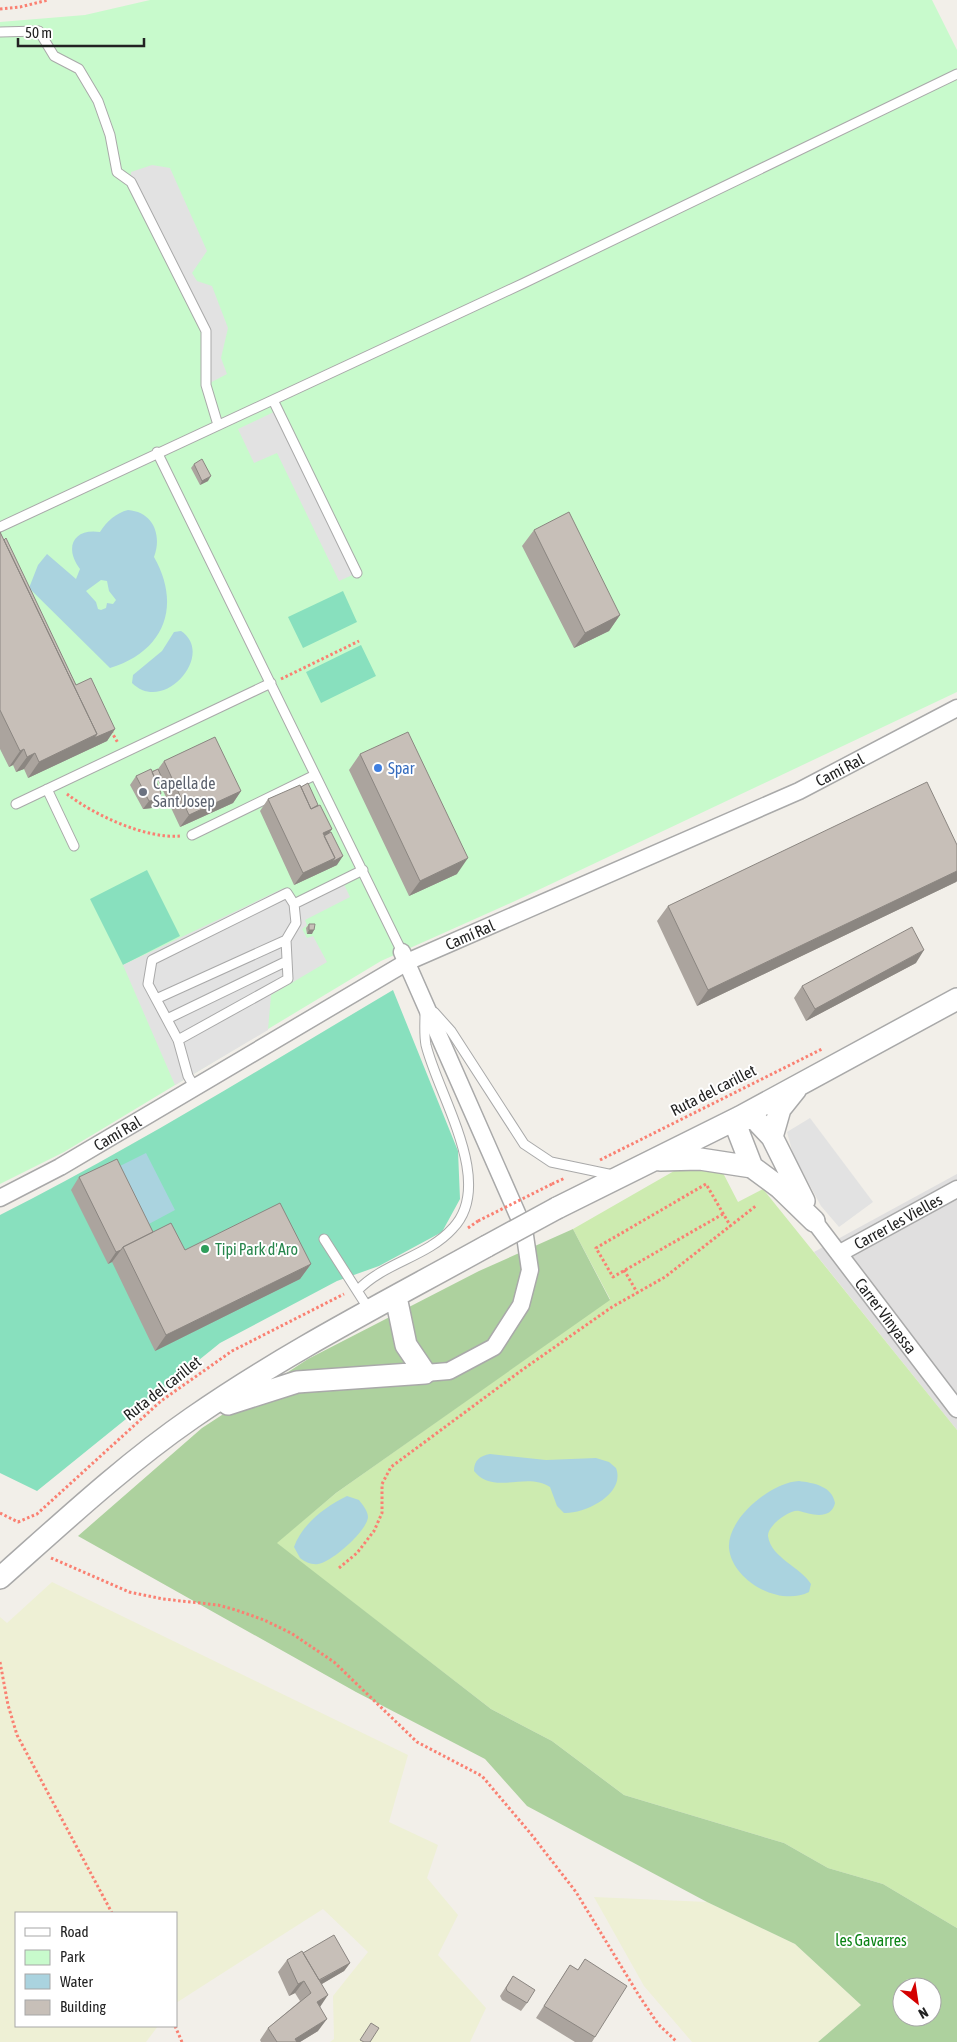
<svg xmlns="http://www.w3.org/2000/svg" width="957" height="2042" font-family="'Asap Condensed',sans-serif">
	<rect width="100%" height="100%" fill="#f2efe9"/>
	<path fill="#e0dfdf" d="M957 1174V1430L814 1252Z"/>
	<path fill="#eef0d5" d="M52 1582 408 1755 389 1822 438 1845 427 1878 458 1915 438 1955 486 2008 470 2042H330L334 2039 333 1996 368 1952 323 1909 176 2003V1913H16V2026H158L146 2042H0V1617L7 1623Z
		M594 1897 707 1902 795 1944 861 2005 818 2042H692L644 1986Z"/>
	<path fill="#cdebb0" d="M681 1167 722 1171 738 1202 763 1189 957 1430V1928L883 1884 828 1868 784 1843 624 1795 552 1741 491 1709 276 1543 336 1493 610 1299 573 1229Z"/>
	<path fill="#add19e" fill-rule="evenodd" d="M573 1229 610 1300 336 1493 277 1543 491 1709 552 1741 624 1795 784 1843 828 1868 883 1884 957 1928V2042H818L861 2005 795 1944 707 1902 527 1806 485 1759 356 1692 78 1536 202 1428 308 1359 479 1271ZM902 1987H932V2017H902Z"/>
	<path fill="#c8facc" d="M150 0H932L957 50V692L515 901 381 961 64 1152 0 1184V22L85 15Z"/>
	<path fill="#88e0be" d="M343 591 357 622 303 648 288 617Z
		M361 645 376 676 321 703 306 672Z
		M147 870 180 936 123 965 90 899Z
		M393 990 458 1151 460 1199 442 1232 379 1266 337 1281 220 1343 37 1491 0 1473V1215C135 1147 263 1067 393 990Z"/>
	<path fill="#e2e2e2" d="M152 165 170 168 207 251 192 273 197 281 212 286 228 328 221 358 227 374 206 385V331L131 182V172Z
		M278 410 357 573 339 581 277 453 254 463 238 429Z
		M342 880 350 897 305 920 307 925 302 929 307 938 313 936 327 962 271 995 268 1030 175 1085 123 965 284 888 294 904Z
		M810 1118 873 1202 839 1227 821 1206 793 1154 787 1132Z"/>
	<path fill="#aad3df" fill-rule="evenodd" d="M128 510C154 512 162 536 154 557 182 606 164 652 110 668L29 588 38 565 47 554 76 579 80 569C64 548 73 528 100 532 107 521 116 513 128 510ZM101 580 107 581 109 591 116 600 113 604 107 603 106 608 101 610 98 609 96 602 86 591Z
		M181 631C216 654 164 715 132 683L133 675 162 651 174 632Z
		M146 1153 175 1210 147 1225 118 1167Z
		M490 1454 546 1460 596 1458 609 1462 616 1468C626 1494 585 1514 564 1513L557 1506 550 1487C526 1471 494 1496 474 1471 474 1460 480 1456 490 1454Z
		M799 1481C814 1483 832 1486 835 1503 831 1521 810 1514 799 1511 790 1509 767 1526 768 1536 771 1558 801 1567 811 1584L809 1592C780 1607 732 1581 729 1548 727 1518 772 1482 799 1481Z
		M347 1496 359 1500C362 1504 368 1511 368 1517 367 1531 332 1562 318 1564 312 1565 305 1562 300 1558L294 1547C302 1524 326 1506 347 1496Z"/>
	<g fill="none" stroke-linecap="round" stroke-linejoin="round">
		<defs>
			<path id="service" d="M0 32 39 31 54 56 79 69 98 101 110 135 117 172 131 182 206 331V385L218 425
				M273 400 357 573
				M157 452 402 952
				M0 527 524 283 957 74
				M47 789 74 846
				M16 804 271 683
				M192 835 315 775
				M156 999 286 940
				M434 1012 451 1031 524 1144 551 1162 613 1175
				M167 1019 287 961
				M178 1040 288 979 286 940 296 923 294 904
				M195 1088 188 1076 178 1040 148 984 152 960 287 893 294 904 363 870
				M324 1239 370 1311
				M358 1290C385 1262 427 1257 453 1228 496 1183 438 1095 426 1045 424 1035 425 1024 425 1014"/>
			<g id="minor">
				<path d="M402 952 524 1229 530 1270 521 1305 494 1347 449 1371 425 1373"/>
				<path id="s1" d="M0 1198 60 1167 407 962 799 791 957 708"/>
				<path id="s2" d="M814 1221 957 1409"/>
				<path id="s3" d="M840 1253 957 1189"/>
			</g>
			<path id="tertiary" d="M796 1089 780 1109 772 1137 804 1201
				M660 1160 700 1159 752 1167 779 1187 814 1221
				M752 1167 738 1131 740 1117 755 1119 772 1137
				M557 1208 740 1117 957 999
				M228 1404 297 1382 425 1373 406 1345 396 1297
				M0 1578C62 1523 124 1465 192 1418 285 1353 388 1301 487 1246"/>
		</defs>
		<use href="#service" stroke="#a9a9a9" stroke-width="11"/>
		<use href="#minor" stroke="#a9a9a9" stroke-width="19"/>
		<use href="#tertiary" stroke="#a9a9a9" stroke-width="24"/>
		<path stroke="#fa8072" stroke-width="3" stroke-dasharray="2.5 2.5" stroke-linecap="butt" d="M0 9 20 7 48 0
			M281 679 359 641
			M111 731 118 743
			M67 794C94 815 146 839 180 836
			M600 1160 822 1049
			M552 1184 565 1178
			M723 1214 613 1277 596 1248 706 1184 731 1227
			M468 1228 478 1221
			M624 1270 638 1294
			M0 1513 18 1522 37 1514 161 1401 232 1351 344 1294
			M51 1558 129 1592 163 1599 218 1605 236 1610 264 1620 291 1633 334 1662 417 1742 482 1776 531 1834 576 1892 638 1994 658 2024 677 2042
			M339 1568 357 1553 374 1531 382 1513V1484L391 1467 522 1370 612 1307 665 1277 757 1205
			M0 1662 8 1705 17 1735 112 1913
			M175 2026 182 2042"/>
		<use href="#service" stroke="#fff" stroke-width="9"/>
		<use href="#minor" stroke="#fff" stroke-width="16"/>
		<use href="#tertiary" stroke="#fff" stroke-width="21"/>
		<defs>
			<path id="tertiary-bridge" d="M487 1246 557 1208"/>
		</defs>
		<use href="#tertiary-bridge" stroke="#a9a9a9" stroke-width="24" stroke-linecap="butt"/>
		<path stroke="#fa8072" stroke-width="3" stroke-dasharray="2.5 2.5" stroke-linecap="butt" d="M478 1221 552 1184"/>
		<use href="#tertiary-bridge" stroke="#fff" stroke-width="21"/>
	</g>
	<path fill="#aba49e" d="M194 464 208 481 200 485 191 468Z
		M534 530 620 615 609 631 574 648 522 546Z
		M0 532 76 685 115 729 107 741 28 778 24 769 16 772 13 765 9 767 0 749Z
		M360 754 457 874 409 896 349 770Z
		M164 761 241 791 233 803 180 827 158 780 156 781 158 800 152 808 143 809 130 785 136 776 158 769Z
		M301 787 318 805 332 829 330 832 337 865 294 885 260 811 268 799Z
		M957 845V881L956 882 697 1006 657 921 668 906Z
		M309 924 312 934H307L306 928Z
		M916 963 806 1021 794 998 802 986Z
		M79 1177 153 1232 185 1250 311 1264 300 1279 155 1351 112 1262 108 1264 71 1190Z
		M303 1953 350 1963 344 1971 322 1984 318 2031 300 2042H261L260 2040 268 2028 300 2001 295 1993 289 1996 278 1972 287 1960Z
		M585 1959 595 2037 592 2042H575L536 2018 570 1965 578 1970Z
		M513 1976 527 2003 521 2011 502 2000 500 1996Z"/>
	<path fill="#8b8681" d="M211 476 208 481 200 485 202 481Z
		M620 615 609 631 574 648 585 633Z
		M115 729 107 741 28 778 39 762 97 734Z
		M24 749 13 765 9 767 20 751Z
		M35 753 24 769 16 772 27 757Z
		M161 776 158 780 149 784 152 780Z
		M241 791 233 803 180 827 189 815Z
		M158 800 152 808 143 809 149 801Z
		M332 829 323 841V833Z
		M343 856 337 865 294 885 303 873 335 858Z
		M468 858 457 874 409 896 420 881Z
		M957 871V881L956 882 697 1006 708 990Z
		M309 930H314L312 934H307Z
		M924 950 916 963 806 1021 815 1009Z
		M121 1250 112 1262 108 1264 116 1252Z
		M311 1264 300 1279 155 1351 166 1335Z
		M350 1963 344 1971 313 1989 319 1981Z
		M304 1981 295 1993 289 1996 298 1984Z
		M328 1995 320 2007 317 2002Z
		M327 2019 318 2031 300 2042H292L295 2039Z"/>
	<path fill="#c7bfb8" stroke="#8b8681" d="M202 459 211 476 202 481 194 464Z
		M569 512 620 615 585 633 534 530Z
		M0 532 97 734 39 762 35 753 27 757 24 749 20 751 0 710Z
		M6 538 76 685 91 678 115 729 94 738 97 734 4 540Z
		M408 732 468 858 420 881 360 754Z
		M215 737 241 791 189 815 164 761Z
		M151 769 161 793 158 800 149 801 136 776Z
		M158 769 161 776 155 779 152 772Z
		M927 782 957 845V871L708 990 668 906Z
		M308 783 318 805 311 809 301 787Z
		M300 785 311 809 320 805 332 829 323 833 335 858 303 873 268 799Z
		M331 832 343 856 332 862 335 858 324 836Z
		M309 924H315L314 930H309Z
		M912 927 924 950 815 1009 802 986Z
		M117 1159 153 1232 123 1247 121 1250 116 1252 79 1177Z
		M280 1203 311 1264 166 1335 123 1247 171 1223 185 1250Z
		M334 1935 350 1963 319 1980 303 1953Z
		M302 1951 328 1995 317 2002 327 2019 295 2039 297 2042H277L268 2028 311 1993 304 1981 298 1984 287 1960Z
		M585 1959 627 1986 595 2037 544 2006 570 1965 578 1970Z
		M513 1976 535 1990 527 2003 507 1991 506 1988Z
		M371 2023 379 2028 370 2042H364L360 2040Z"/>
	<circle fill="#3f7fe0" stroke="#fff" stroke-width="2" cx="378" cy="768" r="5"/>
	<circle fill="#6b7280" stroke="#fff" stroke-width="2" cx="143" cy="792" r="5"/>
	<circle fill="#2e9e5b" stroke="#fff" stroke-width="2" cx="205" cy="1249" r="5"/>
	<g text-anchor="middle" stroke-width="4" stroke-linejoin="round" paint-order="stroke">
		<g font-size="16" fill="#366cbe" stroke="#fff" text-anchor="start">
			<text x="388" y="774">Spar</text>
		</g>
		<g font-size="16" fill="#222" stroke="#fff">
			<text dy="6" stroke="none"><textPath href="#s1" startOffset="944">Camí Ral</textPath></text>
			<text dy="6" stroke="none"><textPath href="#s1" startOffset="539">Camí Ral</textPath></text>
			<text transform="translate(713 1090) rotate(-27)" y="6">Ruta del carillet</text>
			<text dy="6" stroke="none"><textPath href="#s1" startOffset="134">Camí Ral</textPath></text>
			<text dy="6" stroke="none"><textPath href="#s3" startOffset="66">Carrer les Vielles</textPath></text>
			<text dy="6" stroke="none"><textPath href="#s2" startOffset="119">Carrer Vinyassa</textPath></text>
			<text transform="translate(162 1388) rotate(-38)" y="6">Ruta del carillet</text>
		</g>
		<g font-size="16" fill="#5b616d" stroke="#fff" text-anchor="start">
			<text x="153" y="789">Capella de<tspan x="153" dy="18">Sant Josep</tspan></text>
		</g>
		<g font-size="16" fill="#27864d" stroke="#fff" text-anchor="start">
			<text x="215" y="1255">Tipi Park d'Aro</text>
		</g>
		<g font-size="16" fill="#0c8416" stroke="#fff">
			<text x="871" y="1946">les Gavarres</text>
		</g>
	</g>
	<rect x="15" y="1912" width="162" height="115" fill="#ffffff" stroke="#a7a7a7"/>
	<rect x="25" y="1928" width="25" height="8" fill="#ffffff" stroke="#a7a7a7"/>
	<text x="60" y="1937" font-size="15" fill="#222222">Road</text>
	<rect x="25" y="1950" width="25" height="15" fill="#c8facc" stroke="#a7a7a7"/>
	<text x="60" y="1962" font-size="15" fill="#222222">Park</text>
	<rect x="25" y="1974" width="25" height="15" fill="#aad3df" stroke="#a7a7a7"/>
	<text x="60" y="1987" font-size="15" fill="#222222">Water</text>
	<rect x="25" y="2000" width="25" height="15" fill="#c7bfb8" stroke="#a7a7a7"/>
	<text x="60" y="2012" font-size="15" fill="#222222">Building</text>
	<g transform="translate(917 2002) rotate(150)"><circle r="24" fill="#ffffff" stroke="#a7a7a7"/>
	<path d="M0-4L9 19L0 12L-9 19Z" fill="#d40000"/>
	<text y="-8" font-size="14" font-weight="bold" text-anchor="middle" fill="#222222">N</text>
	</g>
	<path d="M18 38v8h126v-8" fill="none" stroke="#222222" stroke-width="2.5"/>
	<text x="25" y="38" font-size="15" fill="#222222" stroke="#ffffff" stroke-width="4" paint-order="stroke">50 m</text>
</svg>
